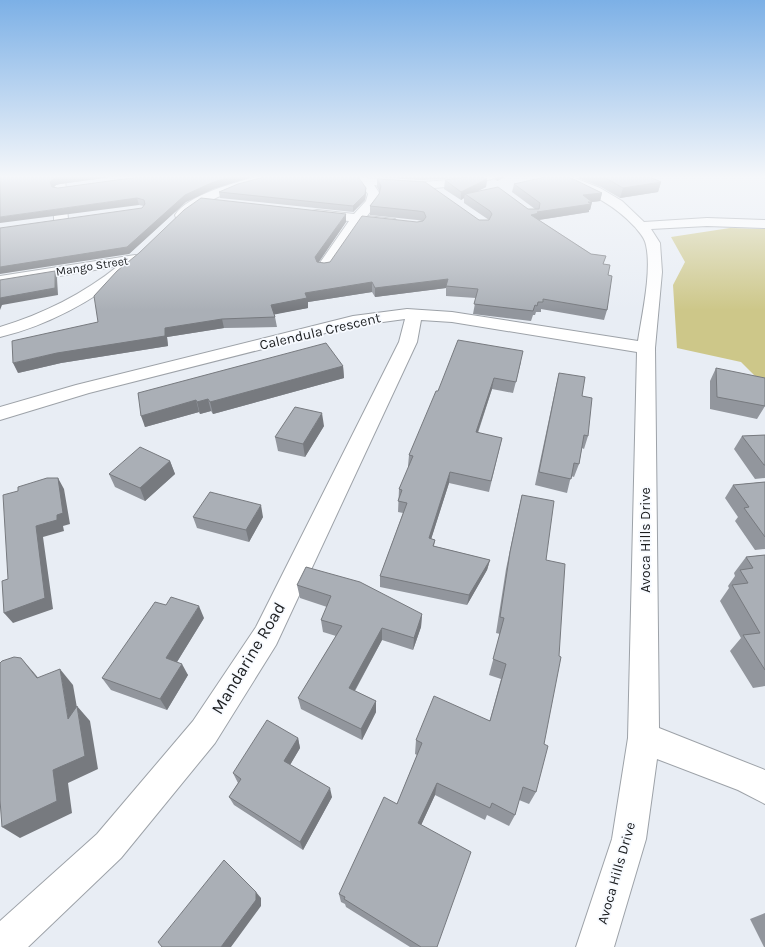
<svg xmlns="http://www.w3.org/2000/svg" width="765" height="947" font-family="Karla,sans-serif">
	<rect width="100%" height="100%" fill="#e8edf4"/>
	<path fill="#cdc789" d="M730 228 765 229V386L741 362 677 348 673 285 685 262 671 237Z"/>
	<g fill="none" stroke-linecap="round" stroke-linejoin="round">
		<defs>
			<path id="minor" d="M53 177H65L68 220 66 223H56L54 220Z
				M256 177H276L274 179C251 186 227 191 206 203 197 208 188 221 176 218L175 215C188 195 233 183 256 177Z
				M344 177C370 177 395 182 421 182 445 181 469 177 494 177L492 179C453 189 413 191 374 185L380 194 378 202 367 216 395 219 397 222 395 225 390 226 361 223 329 270 324 271 319 270 317 267 349 221 317 218 312 217 311 214 312 211 317 210 354 214 366 201 368 194 360 183 346 179Z
				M556 177H572L600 188 622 201 644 222 707 218 765 220V228L707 226 651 229 660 243 662 272 655 348 659 728 765 770V804L738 790 657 759 646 839 614 947H576L612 839 628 738 637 352 452 322 421 320 417 342 276 645 215 743 121 858 28 947H0V921L97 834 193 721 256 627 399 342 405 319 353 326 89 393 0 420V407L76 385 353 316 407 309 452 312 638 341C642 314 652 271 646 245 645 238 639 232 635 227 613 203 587 192 558 179Z
				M135 255 140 256 142 259 140 262 135 263 136 265 134 268C94 300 50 325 0 337V327C43 314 83 294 118 266L0 286V276Z"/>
		</defs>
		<use href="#minor" stroke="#9da2a8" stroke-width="2"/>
		<use href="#minor" fill="#fff" fill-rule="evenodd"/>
	</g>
	<path fill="#92969d" d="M0 177H111L60 184 56 185 54 187 58 188 139 177H251L213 189 186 202 129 254 142 208 144 206Z
		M368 177H484L487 179 486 187 478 191 528 209H535L512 192 514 184 602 193 600 201 592 202 590 210H589V212L539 220 591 254 606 256 603 264 608 275 607 310 604 320 541 309V312H536L535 315H533L531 321 473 314 476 298 446 296V288L375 297 372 292 308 302V308L274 314 275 317 277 327 224 328 167 337 168 346 61 363 18 373 98 322 346 222 319 262 324 263 330 262 417 222 422 221 417 220 370 215V206L379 194 380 192 377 187V179L479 220H489L464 203V198L461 200 444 189 445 180 463 178 421 180Z
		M495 177H505L497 181 494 179Z
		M578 177H650L661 182 658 192 620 198 601 187 578 178Z
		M219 192 366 194 365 200 353 212 220 198Z
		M521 362 513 393 492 389 478 433 502 438 489 492 449 483 431 539 435 540 434 546 490 560 487 570 467 605 380 587V576L403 513 398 512 399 489 409 467 408 466 409 455 438 391Z
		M343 366 344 378 213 414 211 411 200 414 199 412 145 427 138 393Z
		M716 368 765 406 757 419 710 409V381Z
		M559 373 582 396 588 436 584 449 582 448 579 464 574 477 571 476 567 493 535 485 556 386Z
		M324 426 305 457 278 451 275 437Z
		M765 435V478L755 479 734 449 742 436Z
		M170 461 175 474 145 501 115 487 109 474Z
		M765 482V549L755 550 735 521 738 517 725 498 733 485Z
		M522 495 546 560 544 744 536 792 529 804 519 800 515 815 509 826 487 815 485 820 435 795 421 825 437 947H410L346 907 345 904 341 902 339 894 397 804 417 755 415 754 416 740 490 720 501 679 489 675 500 634 496 633 506 569 518 512Z
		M193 517H263L249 542 197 528Z
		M765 555V686L753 688 730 651 741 638 720 601 729 588 728 586 735 576 734 573 746 557Z
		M297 585 422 614 421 627 413 650 382 640 355 691 376 701V712L362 740 301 709 298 698 336 636 323 632 321 620 327 607 300 598Z
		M204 618 177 662 188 675 167 710 111 690 102 678Z
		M298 738 300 748 290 765 332 797 303 850 234 805 229 797 238 783 233 773Z
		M765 913V947H764L750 919Z"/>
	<path fill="#777a7f" d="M61 177H111L60 184 56 185 53 188 50 182 53 179Z
		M230 177H251L213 189 186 202 129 254 0 274V267L185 195 211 183Z
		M498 177H505L497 181Z
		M487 179 486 187 468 196 465 194 464 198 461 200V192Z
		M661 182 658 192 620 198 623 188Z
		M366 188V194L365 200 353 212V206Z
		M602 193 600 201 592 202 590 210H589V212L538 220 531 215 537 212 583 195Z
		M137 198 139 205 0 223V217Z
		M346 214V222L316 266 315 257Z
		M55 271 57 278 58 295 2 305 0 310V298Z
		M448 279 446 288 375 297V288Z
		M372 282V292L308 302V308L272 315 271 305 305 293Z
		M222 319 224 328 167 337 168 346 61 363 18 373 13 363 165 328Z
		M343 366 344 378 213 414 210 402Z
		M494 378 492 389 474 443 476 432Z
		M208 399 211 411 200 414 197 402Z
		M196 400 199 412 145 427 141 416Z
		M322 413 324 426 305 457 303 444Z
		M170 461 175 474 145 501 140 488Z
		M450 472 449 483 428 549 429 538Z
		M58 478 64 489 70 524 63 526 64 531 43 537 53 609 13 623 4 613 36 526 57 515Z
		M261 505 263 517 249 542 246 530Z
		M490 560 487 570 467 605 469 595Z
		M199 606 204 618 172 670 166 658Z
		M422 614 421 627 413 650 414 638Z
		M382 628V640L350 699 349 688Z
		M21 658 35 674 51 694 37 678Z
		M182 664 188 675 167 710 160 699Z
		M60 669 73 685 80 725 77 706 90 721 98 769 68 783 72 813 20 838 2 827 53 770 68 719Z
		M376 701V712L362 740 361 729Z
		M298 738 300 748 287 770 284 761Z
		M437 783 435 795 417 834 418 823Z
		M330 788 332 797 303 850 300 842Z
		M256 892 261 898V906L231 947H221Z"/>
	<path fill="#aaafb6" stroke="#777a7f" d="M0 177H61L53 179 50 182 52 187 58 188 139 177H230L211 183 185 195 127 247 0 267V228L142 208 145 204 144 200 137 198 0 217Z
		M264 177H355L359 178 366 188 365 194 353 206 219 192 238 184Z
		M467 177H484L487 179 461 192 445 180Z
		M545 177H569L602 193 583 195 592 202H588L591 204 537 212 539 213 531 215 591 254 606 256 603 264 610 265 608 275 612 276 607 310 543 299V302H538L537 306 535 305 533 311 474 304 478 289 446 286 448 279 375 288 372 282 305 293 307 298 271 305 275 317 222 319 165 328V336L57 353 13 363 12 341 98 322 94 296 117 271 139 253 184 210 201 198 346 214 315 257 317 262 324 263 330 262 362 216 417 222 423 221 426 217 424 212 418 211 370 206 379 194 381 186 377 179 425 182 479 220H489L492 214 490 211 465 194 498 187 528 209H539L540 203 514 184Z
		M604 177H650L661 182 623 188Z
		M55 271V288L0 298V280Z
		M458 340 523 351 516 382 494 378 476 432 502 438 491 481 450 472 429 538 435 540 433 546 490 560 469 595 380 576 407 503 398 501 402 490 399 489 413 456 409 455 436 391H438Z
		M326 343 343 366 210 402 208 399 197 402 196 400 141 416 138 393Z
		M716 368 765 378V406L717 397Z
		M559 373 585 377 582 396 592 398 588 436 584 435 579 464 574 463 571 479 539 472Z
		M295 407 322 413 303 444 275 437Z
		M765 435V465H764L742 436Z
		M140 447 170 461 140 488 109 474Z
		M47 478H58L63 513 57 515V520L36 526 45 598 4 613 2 581 8 579 3 495 18 491V487Z
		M765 482V537L744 508 749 507 733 485Z
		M210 492 261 505 246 530 193 517Z
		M522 495 554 501 546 560 565 564 559 656 561 657 544 744 548 746 536 792 523 787 515 815 492 803 490 808 437 783 418 823 471 852 437 947H421L344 899 345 897 339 894 384 797 397 804 422 743 416 740 434 696 490 721 506 664 493 659 504 618 500 617 510 552Z
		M765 555V670L743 635 760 633 732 585 748 583 740 570 753 568 746 557Z
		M306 567 360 582 422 614 414 638 382 628 349 688 376 701 361 729 298 698 342 626 321 620 331 596 297 585Z
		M171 597 199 606 166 658 182 664 160 699 102 678 155 602 166 605Z
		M14 657 21 658 37 678 60 669 68 719 77 706 85 756 53 770 57 801 2 827 0 800V663L2 661Z
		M267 720 298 738 284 761 330 788 300 842 229 797 241 779 233 773Z
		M224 860 256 892V900L221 947H162L158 942Z"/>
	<linearGradient id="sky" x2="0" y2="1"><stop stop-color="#7cb0e6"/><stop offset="0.57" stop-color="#f5f7fa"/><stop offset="1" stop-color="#f5f7fa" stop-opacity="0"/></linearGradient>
	<rect width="765" height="310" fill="url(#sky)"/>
	<g text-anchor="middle" stroke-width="3.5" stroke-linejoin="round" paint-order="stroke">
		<g font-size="12" fill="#1b1d1f" stroke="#f7faff">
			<text transform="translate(92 266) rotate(-9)" y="4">Mango Street</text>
		</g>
		<g font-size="14" fill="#1b1d1f" stroke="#f7faff">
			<text transform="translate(320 331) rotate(-13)" y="5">Calendula Crescent</text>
			<text transform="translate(645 540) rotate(-90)" y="5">Avoca Hills Drive</text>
			<text transform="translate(616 873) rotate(-74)" y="5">Avoca Hills Drive</text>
		</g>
		<g font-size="17" fill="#1b1d1f" stroke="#f7faff">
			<text transform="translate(248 658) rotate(-59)" y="6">Mandarine Road</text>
		</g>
	</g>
</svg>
